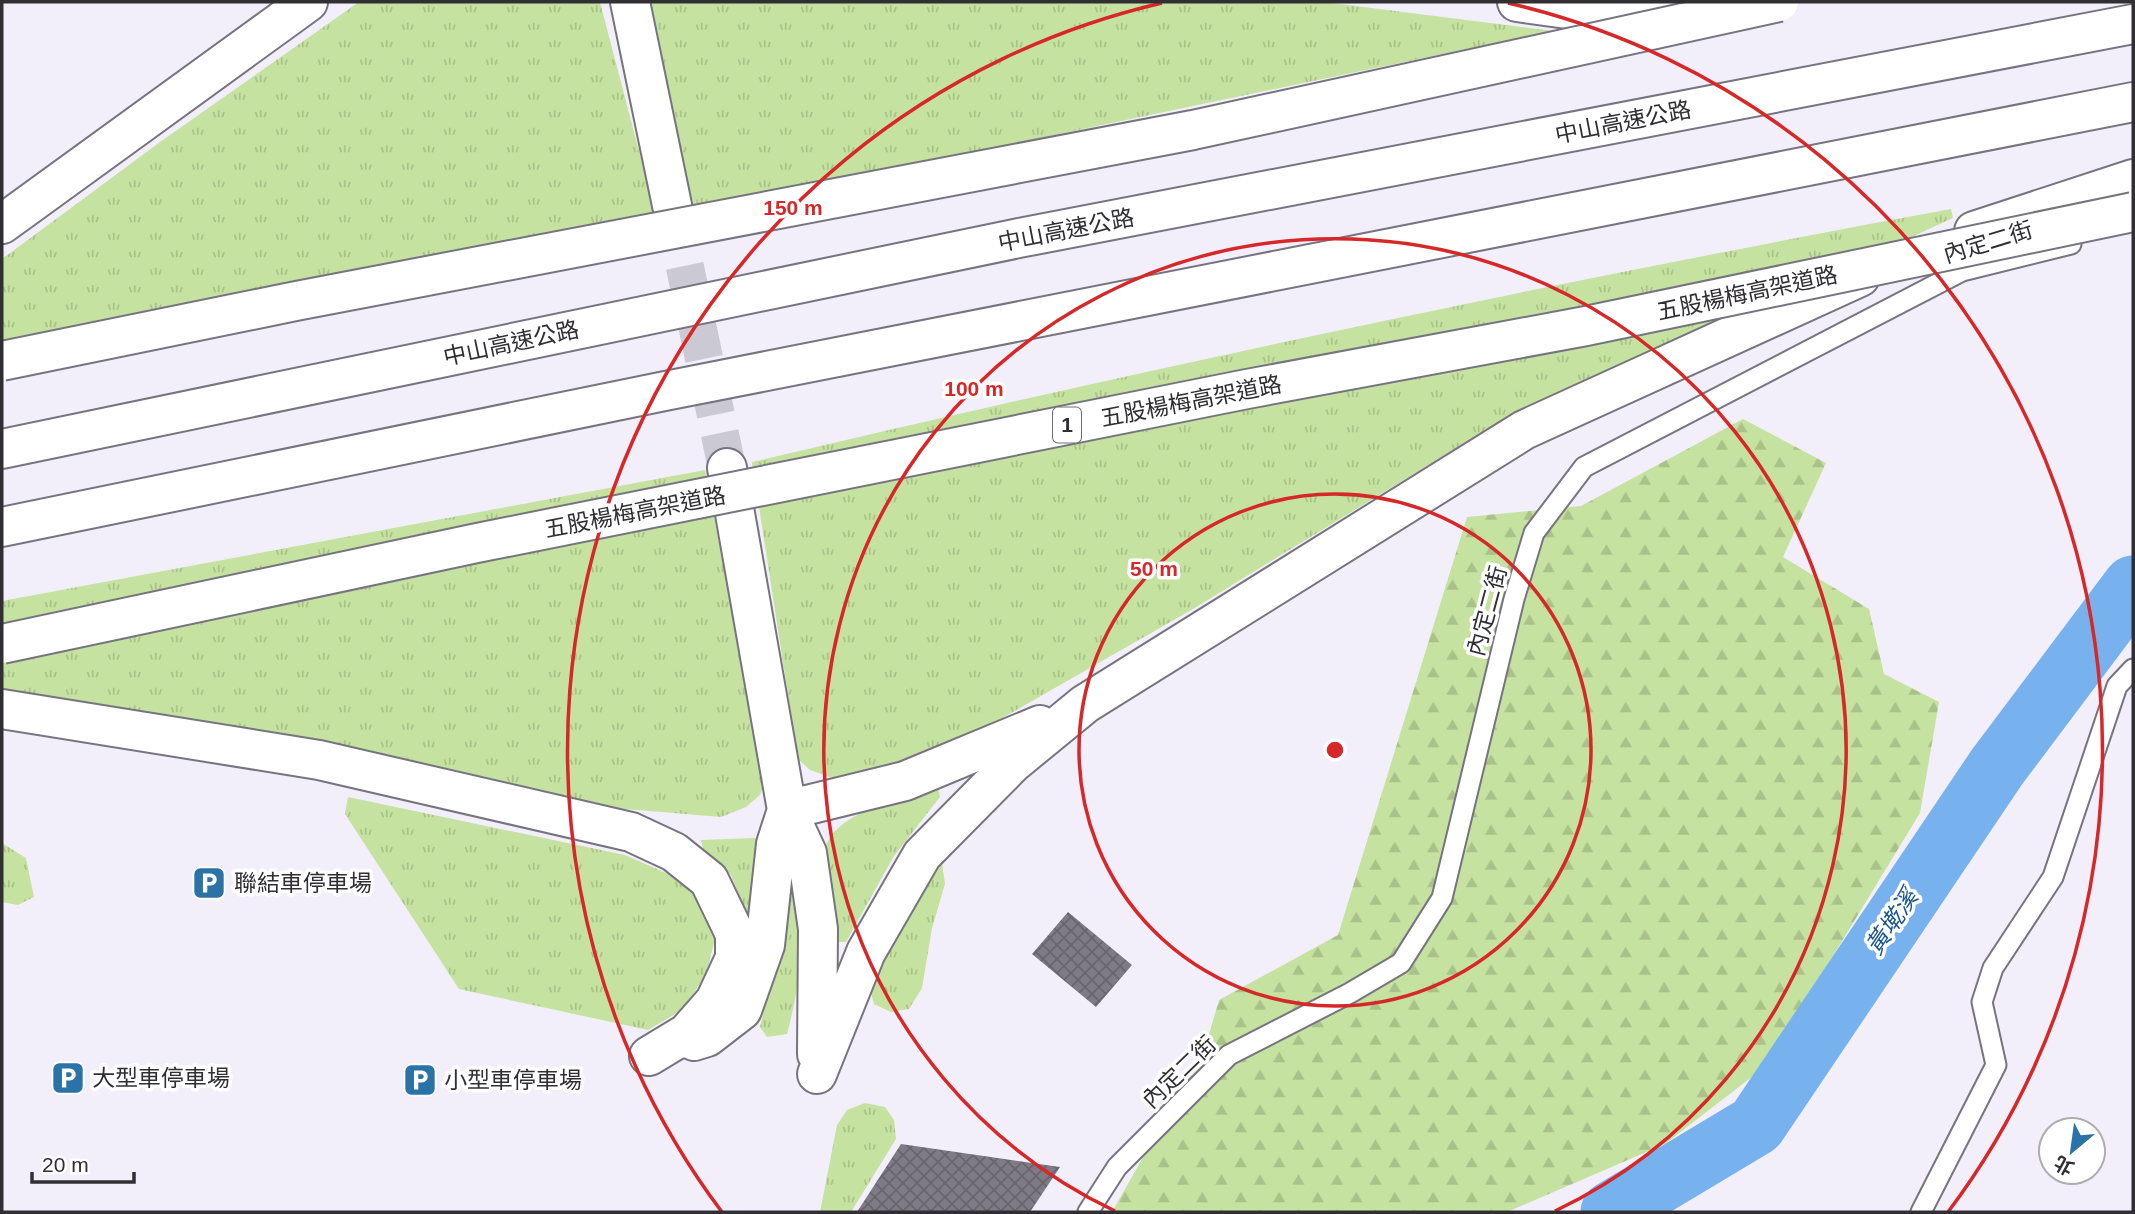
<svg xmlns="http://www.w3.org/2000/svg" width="2135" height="1214" font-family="Helvetica,'Noto Sans TC',sans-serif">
	<defs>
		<pattern id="grass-tufts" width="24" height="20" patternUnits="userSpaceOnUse" patternTransform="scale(1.75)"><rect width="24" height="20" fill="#c5e2a0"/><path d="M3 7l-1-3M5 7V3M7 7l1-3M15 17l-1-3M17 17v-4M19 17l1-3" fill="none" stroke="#aac28a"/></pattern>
		<pattern id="forest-firs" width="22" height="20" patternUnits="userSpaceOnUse" patternTransform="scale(1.75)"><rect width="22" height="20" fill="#c5e2a0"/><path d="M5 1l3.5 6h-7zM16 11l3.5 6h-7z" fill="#aac28a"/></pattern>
		<pattern id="building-cross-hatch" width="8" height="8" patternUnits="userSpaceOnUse" patternTransform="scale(1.75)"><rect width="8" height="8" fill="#7e7b86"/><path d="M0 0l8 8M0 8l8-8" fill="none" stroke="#68656e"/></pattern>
	</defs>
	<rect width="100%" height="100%" fill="#f2effb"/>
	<path fill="url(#grass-tufts)" d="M359 2H600L656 216 2 349V259L160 142Z
		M641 2H1324L1553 31 695 210Z
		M1951 209 1953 218 1477 435 1193 609 950 748 847 783 810 770 798 759 752 462C1150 368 1549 283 1951 209Z
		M705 470 765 780 760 795 746 807 721 817 602 807 2 694V601Z
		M938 786 940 797 894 856 846 942H836C834 923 823 866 825 850 832 812 907 797 938 786Z
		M348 797 625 855 675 877 706 904 715 939 706 975 682 1010 648 1030 459 989 345 814Z
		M755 838 759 845 750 923 731 875 703 849 701 840Z
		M2 843 26 858 34 897 18 905 2 902Z
		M942 863 945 884 932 928 922 988 909 1009 891 1012 874 1004 869 986 932 866Z
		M788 884 800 887C804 944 802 978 787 1034L767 1037 760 1027 779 946Z
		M865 1103 885 1107 894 1120 896 1139 851 1212H820L837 1125 847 1110Z"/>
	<path fill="url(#forest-firs)" d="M1743 419 1826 463 1783 557 1869 609 1884 674 1939 702 1920 813 1766 1066 1665 1144 1507 1212H1112L1205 1048 1219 1000 1338 935 1467 517 1581 506Z"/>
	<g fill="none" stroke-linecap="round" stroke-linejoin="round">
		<path stroke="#77b2ee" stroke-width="61" d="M1611 1212 1756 1125 1997 767 2133 586"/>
	</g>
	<path fill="url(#building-cross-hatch)" d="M1068 912 1132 965 1096 1007 1032 954Z
		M901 1144 1060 1167 1030 1212H857Z"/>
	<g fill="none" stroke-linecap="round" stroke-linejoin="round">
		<path stroke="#cbc9d3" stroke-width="38" stroke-dasharray="38 19" stroke-linecap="butt" d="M673 210 727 468"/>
		<defs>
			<path id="service" d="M1088 1212 1117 1167 1229 1055 1350 993 1401 963 1442 898 1514 599 1534 533 1584 467 1962 271 2071 244
				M1921 1212 1996 1065 1982 1002 1993 968 2053 877 2117 686 2133 669"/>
			<path id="motorway" d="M630 2 673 210
				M1517 2 1589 12 1714 5
				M2 224 308 2
				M1974 231 2133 179
				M2 449 1019 238 2133 24
				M727 468 787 810 807 853 818 929 817 1054
				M2 527 665 391 2133 102
				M2 709 319 760 631 832 674 852 709 880 735 934V958L715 1001 687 1033 649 1056
				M787 810 905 781 1040 725
				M694 1041 707 1037 742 1010 765 945 776 844 787 810
				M817 1074 866 952 922 855 1013 763 1085 704 1524 430 1860 277"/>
		</defs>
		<use href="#service" stroke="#77747f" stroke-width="23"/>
		<use href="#motorway" stroke="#77747f" stroke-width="42"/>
		<use href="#service" stroke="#fff" stroke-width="19"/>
		<use href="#motorway" stroke="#fff" stroke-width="38"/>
		<defs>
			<path id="motorway-bridge" d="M2 361 296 301 1193 130 1779 2
				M2 644 477 543 1247 389 1586 326 2133 212"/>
		</defs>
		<use href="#motorway-bridge" stroke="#77747f" stroke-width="42" stroke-linecap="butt"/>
		<use href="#motorway-bridge" stroke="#fff" stroke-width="38"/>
	</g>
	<g fill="none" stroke="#d62828" stroke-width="3.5">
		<circle cx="1335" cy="750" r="256"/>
		<path d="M1115 1211A511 511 0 1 1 1555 1211"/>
		<path d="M722 1212A767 767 0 0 1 1162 3M1508 3A767 767 0 0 1 1948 1212"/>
	</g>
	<defs>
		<symbol id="parking-square" viewBox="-11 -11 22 22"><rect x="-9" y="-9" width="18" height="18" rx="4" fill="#2b73a7" stroke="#fff"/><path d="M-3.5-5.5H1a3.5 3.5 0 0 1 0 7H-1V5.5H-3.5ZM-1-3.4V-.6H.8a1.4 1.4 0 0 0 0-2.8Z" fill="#fff"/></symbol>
	</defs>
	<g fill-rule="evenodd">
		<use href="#parking-square" x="190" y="864" width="38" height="38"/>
		<use href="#parking-square" x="49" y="1059" width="38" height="38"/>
		<use href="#parking-square" x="401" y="1061" width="38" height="38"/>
	</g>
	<g text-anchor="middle" stroke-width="7" stroke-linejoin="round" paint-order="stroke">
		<rect fill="#fff" stroke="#6f6d71" stroke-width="2" x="1053" y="407.5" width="28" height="35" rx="5"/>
		<g font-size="21" font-weight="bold" fill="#312f34">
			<text x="1067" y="432">1</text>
		</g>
		<g font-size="23" fill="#312f34" stroke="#fff">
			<text transform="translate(1623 122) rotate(-11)" y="8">中山高速公路</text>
			<text transform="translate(1066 230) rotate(-11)" y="8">中山高速公路</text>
			<text transform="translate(1988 242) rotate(-17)" y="8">內定二街</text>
			<text transform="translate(1747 293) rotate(-12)" y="8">五股楊梅高架道路</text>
			<text transform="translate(511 343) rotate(-12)" y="8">中山高速公路</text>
			<text transform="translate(1191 401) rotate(-11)" y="8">五股楊梅高架道路</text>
			<text transform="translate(635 512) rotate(-11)" y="8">五股楊梅高架道路</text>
			<text transform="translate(1487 611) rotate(-75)" y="8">內定二街</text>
			<text transform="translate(1179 1072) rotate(-44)" y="8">內定二街</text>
		</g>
		<g font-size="23" fill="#312f34" stroke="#fff" text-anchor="start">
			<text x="234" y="891">聯結車停車場</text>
			<text x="92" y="1086">大型車停車場</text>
			<text x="444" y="1088">小型車停車場</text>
		</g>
		<g font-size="24" font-style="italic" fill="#18568c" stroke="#fff">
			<text transform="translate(1892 922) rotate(-56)" y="8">黃墘溪</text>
		</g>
	</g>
	<circle cx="1335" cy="750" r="10" fill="#d62828" stroke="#fff" stroke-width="3.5"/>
	<g font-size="21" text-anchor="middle" font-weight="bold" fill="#d62828" stroke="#fff" stroke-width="7" stroke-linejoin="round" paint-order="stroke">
		<text x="793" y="215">150 m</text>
		<text x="974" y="396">100 m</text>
		<text x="1154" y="576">50 m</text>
	</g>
	<rect width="2135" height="1214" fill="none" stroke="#312f34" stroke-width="7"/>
	<g transform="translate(2072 1151) rotate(209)"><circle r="33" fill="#ffffff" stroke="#adacae" stroke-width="2"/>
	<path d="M0-5L12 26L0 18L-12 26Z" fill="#2b73a7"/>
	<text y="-10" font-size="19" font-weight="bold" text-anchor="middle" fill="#312f34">北</text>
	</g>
	<path d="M32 1172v10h102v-10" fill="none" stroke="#312f34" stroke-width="3.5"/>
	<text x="42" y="1172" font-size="21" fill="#312f34" stroke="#ffffff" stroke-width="5" paint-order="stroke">20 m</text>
</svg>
